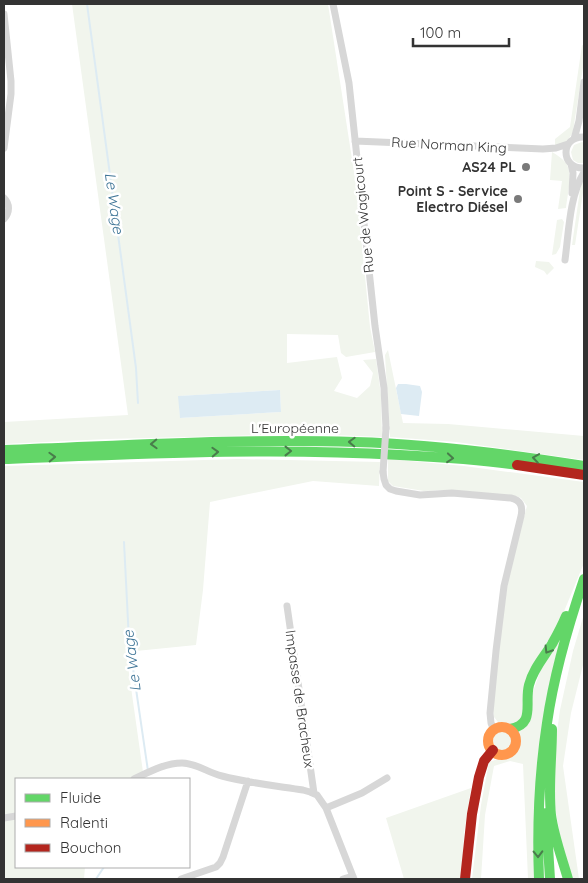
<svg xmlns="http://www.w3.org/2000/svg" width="588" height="883" font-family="Quicksand,sans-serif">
	<rect width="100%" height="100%" fill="#fff"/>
	<path fill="#f1f5ed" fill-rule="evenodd" d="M72 4H328L356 185 370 327 375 352 346 357 341 353 338 335 287 334V363L337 357 342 378 334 391 357 398 370 386 373 373 363 360 376 359 381 395 382 437 334 435 301 434 107 439 4 444V422L128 415ZM280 390 281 412 180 418 179 396Z
		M582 45 584 46V61L573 131C569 141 565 143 555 146V139L570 127Z
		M582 142 584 143V163H578L573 160 571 152 574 145Z
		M552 152C557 155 562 158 565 162 574 172 567 196 566 208L558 209 562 181 550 180Z
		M584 177V186L575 245H572L580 190Z
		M562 219 564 222 560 247 556 254 552 255 557 220Z
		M536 261 549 262 554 268 547 275 544 271 535 267Z
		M388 350 403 423 448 424 584 436V460L456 442 390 437 385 355Z
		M238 459 380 462 379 486 313 481 210 502 203 590 196 645 126 652 144 779H16V867H85L84 879H4V466Z
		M388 459 464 466 584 482V563L565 609 552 638 524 717 512 725 498 722 494 717 493 711 499 648 509 572 527 506 521 498 516 496 445 490 424 491 393 486 388 481Z
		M584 614V661L571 713 563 766 579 879H571L561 840 552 791 555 746 560 710 573 651Z
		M563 629 553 667 534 879H528L523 764 510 761 494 766 485 815 481 879H472L481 805 489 762C505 755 529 758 517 732L533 683Z
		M493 741a10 10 0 1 1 20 0a10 10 0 1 1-20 0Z
		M471 788 464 833 462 878 404 879 386 818Z"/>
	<path fill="#ddebf3" d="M398 384H406L420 386 422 392 419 416 401 414 396 388Z
		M280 390 281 412 180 418 178 396Z"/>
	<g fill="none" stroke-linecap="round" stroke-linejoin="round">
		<path stroke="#ddebf3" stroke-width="2" d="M87 4 136 368 138 403
			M124 542 129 641 148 771
			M96 879 104 867"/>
		<path stroke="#d7d7d7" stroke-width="7" d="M333 4 349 83 375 326 384 388 386 428
			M4 14 11 81V94L4 148
			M584 137C560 136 560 169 584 168
			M574 139 579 121 584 82
			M355 141 543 149 556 148 568 144
			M571 164 573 173 572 193
			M4 198C10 204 10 212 4 219
			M565 260C569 231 569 198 584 172
			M383 472 384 479 386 485 390 489 396 491 420 495 452 493 511 498C521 500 523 507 521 516L504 586 496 651 490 713 491 723 494 730
			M287 606 314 793
			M134 779C149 772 165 763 182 763 197 763 208 773 222 776 248 783 277 786 303 790L310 792 317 795 326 808 354 879
			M326 808 362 793 387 778
			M4 818 16 816
			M181 879 216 867 220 863 223 857 248 781
			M343 879 353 876"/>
		<path stroke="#63d668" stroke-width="10" d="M4 450C121 446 238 438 355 442 432 444 508 454 584 466
			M4 459C136 454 268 447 400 455 439 457 478 459 517 465
			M510 729C536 724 524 704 529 685 533 669 544 657 552 644 557 635 562 626 566 616
			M552 729C552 757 548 786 551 815 554 837 562 858 568 879
			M546 813 550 879
			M539 879C537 827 539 775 547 723 554 674 568 626 584 579"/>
		<path stroke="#ff974d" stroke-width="10" d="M488 741a14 14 0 1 1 28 0a14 14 0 1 1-28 0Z"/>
		<path stroke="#b3261e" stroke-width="10" d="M517 465 584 475
			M465 879 472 814 479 777 484 761 493 750"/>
		<path stroke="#d7d7d7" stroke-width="7" d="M383 472 386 428"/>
	</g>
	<defs><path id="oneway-chevron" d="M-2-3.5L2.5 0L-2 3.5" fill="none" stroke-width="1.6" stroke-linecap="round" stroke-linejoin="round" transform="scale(1.25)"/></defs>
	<g stroke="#497c4b">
		<use href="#oneway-chevron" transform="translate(352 442) rotate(-178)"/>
		<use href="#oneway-chevron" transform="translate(154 444) rotate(178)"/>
		<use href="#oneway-chevron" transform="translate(288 451)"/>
		<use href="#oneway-chevron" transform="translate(215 452) rotate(-2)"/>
		<use href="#oneway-chevron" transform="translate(52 457) rotate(-2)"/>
		<use href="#oneway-chevron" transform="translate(450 458) rotate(5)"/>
		<use href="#oneway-chevron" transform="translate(536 458) rotate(-172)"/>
		<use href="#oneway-chevron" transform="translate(548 650) rotate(122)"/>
		<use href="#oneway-chevron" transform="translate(538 854) rotate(89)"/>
	</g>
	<g fill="#7a7a7a" stroke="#fff" stroke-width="2">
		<circle cx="526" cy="167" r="5"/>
		<circle cx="518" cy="199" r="5"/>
	</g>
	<g text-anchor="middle" stroke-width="5" stroke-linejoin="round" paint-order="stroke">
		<g font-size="14" fill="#333" stroke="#fff">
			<text transform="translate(449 145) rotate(3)" y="5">Rue Norman King</text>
			<text transform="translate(363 215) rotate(-96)" y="5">Rue de Wagicourt</text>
			<text x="295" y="433">L'Européenne</text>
			<text transform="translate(300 699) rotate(82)" y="5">Impasse de Bracheux</text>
		</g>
		<g font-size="14" font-weight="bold" fill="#333" stroke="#fff" text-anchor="end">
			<text x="516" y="172">AS24 PL</text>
			<text x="508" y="196">Point S - Service<tspan x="508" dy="16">Electro Diésel</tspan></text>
		</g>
		<g font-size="15" font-style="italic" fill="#3f7597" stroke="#fff">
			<text transform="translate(114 203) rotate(82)" y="5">Le Wage</text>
			<text transform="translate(132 661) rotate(-97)" y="5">Le Wage</text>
		</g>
	</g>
	<rect width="588" height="883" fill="none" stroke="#333333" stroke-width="10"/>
	<rect x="15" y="778" width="175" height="90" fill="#ffffff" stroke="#adadad"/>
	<rect x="25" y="794" width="25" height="8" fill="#63d668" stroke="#adadad"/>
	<text x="60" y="803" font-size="15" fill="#333333">Fluide</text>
	<rect x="25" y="819" width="25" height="8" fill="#ff974d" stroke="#adadad"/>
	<text x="60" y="828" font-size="15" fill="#333333">Ralenti</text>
	<rect x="25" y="844" width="25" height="8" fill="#b3261e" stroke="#adadad"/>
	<text x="60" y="853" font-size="15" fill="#333333">Bouchon</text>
	<path d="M413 38v8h96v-8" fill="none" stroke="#333333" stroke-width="2.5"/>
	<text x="420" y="38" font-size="15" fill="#333333" stroke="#ffffff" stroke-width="4" paint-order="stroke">100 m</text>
</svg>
